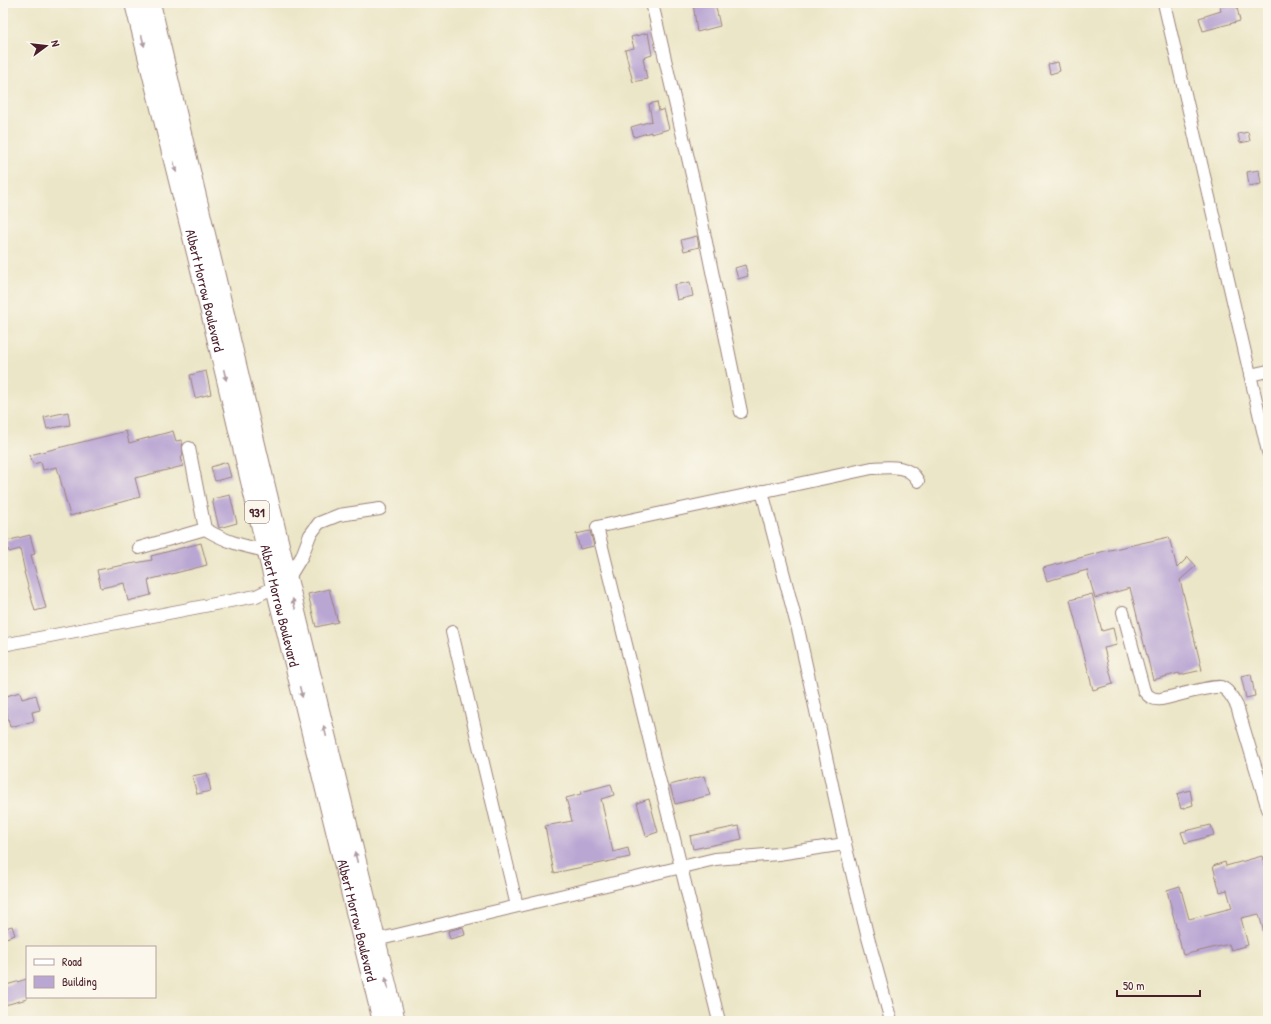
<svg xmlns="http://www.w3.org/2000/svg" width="1271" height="1024" font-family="'Patrick Hand',sans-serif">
	<rect width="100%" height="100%" fill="#fbf7ec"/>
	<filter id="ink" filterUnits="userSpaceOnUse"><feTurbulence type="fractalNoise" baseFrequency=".025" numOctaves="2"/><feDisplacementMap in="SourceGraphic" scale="8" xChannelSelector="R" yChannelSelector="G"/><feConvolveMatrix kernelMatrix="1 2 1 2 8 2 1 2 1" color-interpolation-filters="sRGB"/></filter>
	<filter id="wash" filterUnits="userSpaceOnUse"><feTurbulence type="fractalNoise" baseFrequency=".012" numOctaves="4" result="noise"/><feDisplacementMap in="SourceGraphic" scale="16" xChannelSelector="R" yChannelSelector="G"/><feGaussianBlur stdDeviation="0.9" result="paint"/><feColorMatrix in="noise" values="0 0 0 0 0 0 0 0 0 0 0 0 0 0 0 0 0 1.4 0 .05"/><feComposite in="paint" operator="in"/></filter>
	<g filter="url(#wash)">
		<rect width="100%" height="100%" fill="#ece6c8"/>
		<g id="blocks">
			<path fill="#baa6d3" d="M693 3H715L720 26 697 32Z
				M1236 3 1240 21 1203 31 1199 18 1221 11 1220 7Z
				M648 33 652 55 643 58 647 79 633 82 625 50 634 48 631 37Z
				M1058 62 1060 71 1050 74 1048 64Z
				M657 102 659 111 664 109 669 129 651 134V132L634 137 631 127 652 121 649 104Z
				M1248 132 1250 141 1240 143 1238 134Z
				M1259 170 1261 184 1249 186 1247 172Z
				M697 236 699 247 684 251 681 240Z
				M745 265 748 276 738 279 735 268Z
				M690 282 693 296 677 300 674 285Z
				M206 371 211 394 195 398 190 375Z
				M68 412 70 425 47 429 44 417Z
				M126 431 129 443 173 431 176 441 182 440 183 456H181L183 466 135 478 140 497 70 516 57 467 43 470 41 462 33 464 30 455Z
				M227 462 231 477 215 481 211 467Z
				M230 495 237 523 219 528 212 499Z
				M590 531 594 546 580 549 576 534Z
				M30 535 35 554 31 555 46 608 35 611 24 572H25L20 549 9 552 6 541Z
				M1169 537 1177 568 1188 557 1196 566 1180 580 1202 670 1180 675 1179 673 1153 680 1130 588 1095 598 1087 570 1047 581 1043 568 1105 551Z
				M201 543 207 565 148 580 151 595 128 601 124 583 101 588 97 570 152 560 151 556Z
				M329 589 338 622 316 627 308 594Z
				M1092 594 1102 631 1113 628 1117 645 1104 648 1113 684 1093 690 1070 600Z
				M1251 674 1255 696 1246 698 1241 676Z
				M20 692 22 699 36 695 40 710 32 712 34 721 10 727 3 697Z
				M207 773 211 791 197 794 192 776Z
				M704 776 710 795 675 804 670 785Z
				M611 784 614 795 601 799 613 852 628 848 630 857 554 873 545 826 572 821 566 798 581 794V792Z
				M1190 790 1193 805 1181 809 1177 794Z
				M649 799 658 832 646 836 637 803Z
				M1211 825 1214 835 1185 843 1181 832Z
				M739 826 742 839 693 849 690 836Z
				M1262 856 1268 878V937H1265L1259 914 1241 918 1248 945 1231 950 1229 944 1183 955 1167 890 1180 886 1189 919 1232 908 1227 890 1220 892 1213 866 1225 862 1226 866Z
				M12 926 15 935 6 938 3 929Z
				M463 927 465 935 450 939 448 931Z
				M27 979V999L5 1005 3 997V986Z"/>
		</g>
	</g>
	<g filter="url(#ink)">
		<use href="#blocks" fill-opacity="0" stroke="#9b827a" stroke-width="1"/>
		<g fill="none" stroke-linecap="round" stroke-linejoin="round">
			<defs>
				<path id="minor" d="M652 3 694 184 741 412
					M1164 3 1268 452
					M1250 375 1268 371
					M189 448 205 529
					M762 491 799 633 845 844 867 934 891 1021
					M139 548 205 529C227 542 242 546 267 551
					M1123 612 1144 691C1149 697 1153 700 1161 699 1172 697 1213 685 1221 687 1229 690 1233 699 1237 706L1268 809
					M452 632 517 906
					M3 645 256 596 275 587 288 579 302 556 310 535 319 523 339 515 380 509
					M376 940 715 859 778 854 845 844
					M719 1021 597 527 872 468C889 467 909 464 918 481"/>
				<g id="highway">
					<path id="s1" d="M134 3 197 257 275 587 382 1021"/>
					<path d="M151 3 288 579 396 1021"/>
				</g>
			</defs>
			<use href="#minor" stroke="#9b827a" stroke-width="14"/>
			<use href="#highway" stroke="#9b827a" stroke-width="20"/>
			<use href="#minor" stroke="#fff" stroke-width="12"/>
			<use href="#highway" stroke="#fff" stroke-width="18"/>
		</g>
		<defs><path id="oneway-solid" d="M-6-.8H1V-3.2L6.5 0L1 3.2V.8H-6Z"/></defs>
		<g fill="#ae9aa0">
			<use href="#oneway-solid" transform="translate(143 41) rotate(76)"/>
			<use href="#oneway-solid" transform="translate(175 167) rotate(76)"/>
			<use href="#oneway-solid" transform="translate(225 375) rotate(77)"/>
			<use href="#oneway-solid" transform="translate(294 604) rotate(-104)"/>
			<use href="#oneway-solid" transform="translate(301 692) rotate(76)"/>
			<use href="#oneway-solid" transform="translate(325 731) rotate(-104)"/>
			<use href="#oneway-solid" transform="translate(356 857) rotate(-104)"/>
			<use href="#oneway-solid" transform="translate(387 983) rotate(-104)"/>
		</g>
	</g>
	<g text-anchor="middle" stroke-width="3" stroke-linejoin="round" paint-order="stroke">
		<rect fill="#fbf7ec" stroke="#7f6065" stroke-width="1" x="245" y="501" width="24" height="22" rx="3"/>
		<g font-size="13" font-weight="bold" fill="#4a1f2b">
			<text x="257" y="517">931</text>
		</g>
		<g font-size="14" fill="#4a1f2b" stroke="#fbf7ec">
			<text dy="5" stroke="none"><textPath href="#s1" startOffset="296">Albert Morrow Boulevard</textPath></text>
			<text dy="5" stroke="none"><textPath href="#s1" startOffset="620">Albert Morrow Boulevard</textPath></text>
			<text dy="5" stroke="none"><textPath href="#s1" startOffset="944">Albert Morrow Boulevard</textPath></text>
		</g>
	</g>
	<rect width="1271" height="1024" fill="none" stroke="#fbf7ec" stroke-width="16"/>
	<rect x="26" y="946" width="130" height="52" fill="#fbf7ec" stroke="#b4a19f"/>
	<rect x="34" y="959" width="20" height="6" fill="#ffffff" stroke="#b4a19f"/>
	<text x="62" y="966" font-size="12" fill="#4a1f2b">Road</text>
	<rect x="34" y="976" width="20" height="12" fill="#baa6d3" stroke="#b4a19f"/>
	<text x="62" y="986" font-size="12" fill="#4a1f2b">Building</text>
	<g transform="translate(46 46) rotate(75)" stroke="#fbf7ec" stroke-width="3" paint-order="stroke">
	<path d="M0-3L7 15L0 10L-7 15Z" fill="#4a1f2b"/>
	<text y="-6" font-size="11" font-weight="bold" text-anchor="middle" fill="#4a1f2b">N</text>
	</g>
	<path d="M1117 990v6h83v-6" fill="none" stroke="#4a1f2b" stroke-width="2"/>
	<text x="1123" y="990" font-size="12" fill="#4a1f2b" stroke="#fbf7ec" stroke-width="3" paint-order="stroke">50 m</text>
</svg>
